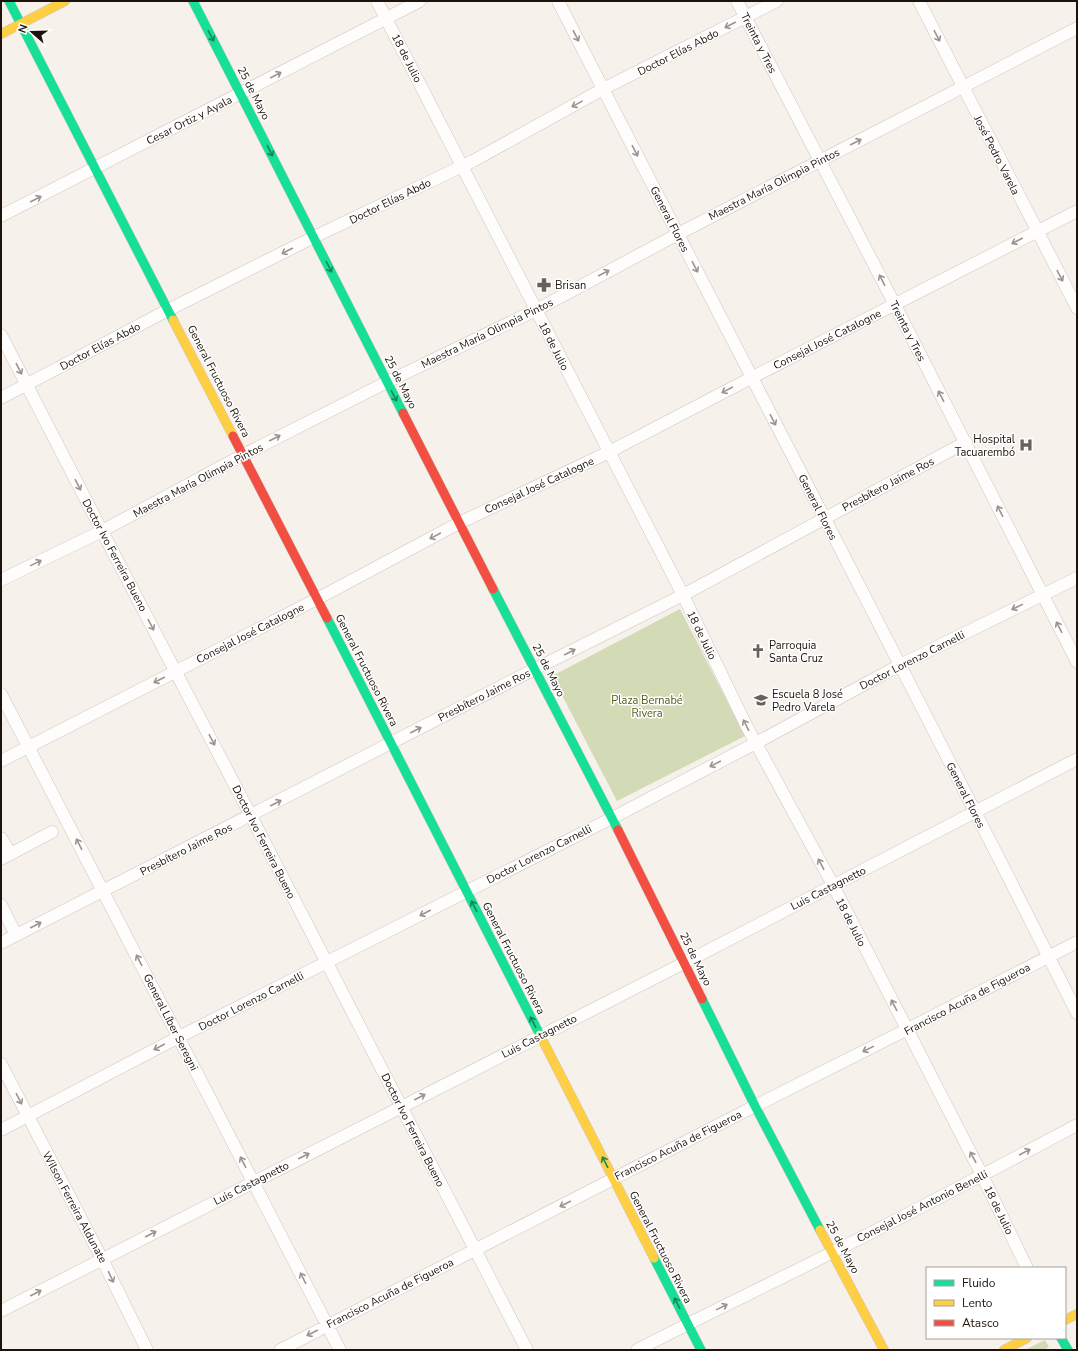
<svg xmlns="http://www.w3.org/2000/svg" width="1078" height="1351" font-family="'Nunito Sans',sans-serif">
	<rect width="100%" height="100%" fill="#f6f1eb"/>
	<path fill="#d3dab6" d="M680 609 745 736 617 801 552 676Z
		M1045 1340 1049 1347 1044 1350H1025Z"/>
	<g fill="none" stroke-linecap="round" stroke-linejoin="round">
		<defs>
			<path id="street" d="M377 1 683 595 747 727 833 885 982 1175 1027 1268
				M558 1C731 339 907 674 1077 1013
				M737 1 895 305 1077 662
				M919 1 1077 308
				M1 216 420 1
				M1 335 102 531 251 816 527 1350
				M1 398 168 310 314 237 473 161 603 89 777 1
				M1 580 102 531 243 455 387 382 536 310 678 234 1077 28
				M1 694 340 1350
				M1 761 317 599 459 523 609 452 751 378 1077 211
				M1 838 11 854
				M1 859 52 832
				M1 905 16 935
				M1 943 535 669 683 595 966 442
				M1 1064 102 1259 147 1350
				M1 1130 179 1037 612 818 756 743 900 665 1077 578
				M1 1311 684 963 1077 759
				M280 1350 755 1106 906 1030 1077 942
				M637 1350C702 1316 768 1285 833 1252 915 1211 996 1168 1077 1125"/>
			<path id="fast" d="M9 1 173 320
				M193 1 403 413
				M493 589 618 830
				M327 618 540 1035
				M702 999 755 1106 820 1230
				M654 1258 701 1350
				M1061 1338 1068 1350"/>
			<path id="slow" d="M1 34 65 1
				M173 320 233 436
				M540 1035 654 1258
				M820 1230 884 1350
				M1065 1320 1077 1314
				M1004 1350 1027 1338"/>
			<path id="jam" d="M403 413 493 589
				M233 436 327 618
				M618 830 702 999"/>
		</defs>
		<use href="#street" stroke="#cdc6bf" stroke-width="13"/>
		<use href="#fast" stroke="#cdc6bf" stroke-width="10"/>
		<use href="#slow" stroke="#cdc6bf" stroke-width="10"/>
		<use href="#jam" stroke="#cdc6bf" stroke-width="10"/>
		<use href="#street" stroke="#fefdfc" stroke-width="12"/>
		<use href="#fast" stroke="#16e098" stroke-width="9"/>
		<use href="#slow" stroke="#ffcf43" stroke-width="9"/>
		<use href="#jam" stroke="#f24e42" stroke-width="9"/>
	</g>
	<defs><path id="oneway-shaft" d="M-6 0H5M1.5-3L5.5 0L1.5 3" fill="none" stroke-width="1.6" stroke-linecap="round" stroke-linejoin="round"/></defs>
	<g stroke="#999490">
		<use href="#oneway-shaft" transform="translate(730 25) rotate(153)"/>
		<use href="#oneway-shaft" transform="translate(576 36) rotate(63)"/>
		<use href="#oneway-shaft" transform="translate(937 36) rotate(63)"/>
		<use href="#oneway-shaft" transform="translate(276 75) rotate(-28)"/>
		<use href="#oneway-shaft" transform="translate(577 104) rotate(151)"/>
		<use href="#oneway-shaft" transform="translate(856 142) rotate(-27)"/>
		<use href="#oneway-shaft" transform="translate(635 151) rotate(63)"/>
		<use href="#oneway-shaft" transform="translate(36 199) rotate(-27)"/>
		<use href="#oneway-shaft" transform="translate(1017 241) rotate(153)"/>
		<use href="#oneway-shaft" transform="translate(287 251) rotate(153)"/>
		<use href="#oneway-shaft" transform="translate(695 267) rotate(63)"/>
		<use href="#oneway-shaft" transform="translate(604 273) rotate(-28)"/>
		<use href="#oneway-shaft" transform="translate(1060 276) rotate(62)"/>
		<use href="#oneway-shaft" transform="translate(882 280) rotate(-117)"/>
		<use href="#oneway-shaft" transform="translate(19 369) rotate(63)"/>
		<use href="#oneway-shaft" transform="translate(727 390) rotate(152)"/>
		<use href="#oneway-shaft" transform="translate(941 396) rotate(-117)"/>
		<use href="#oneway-shaft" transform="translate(773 420) rotate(63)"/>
		<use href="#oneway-shaft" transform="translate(275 438) rotate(-27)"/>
		<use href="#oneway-shaft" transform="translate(78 485) rotate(63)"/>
		<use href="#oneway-shaft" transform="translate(1000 511) rotate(-117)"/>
		<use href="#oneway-shaft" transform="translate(435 536) rotate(152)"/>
		<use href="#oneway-shaft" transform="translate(36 563) rotate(-26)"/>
		<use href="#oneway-shaft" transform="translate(1017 607) rotate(154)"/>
		<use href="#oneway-shaft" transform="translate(151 625) rotate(62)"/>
		<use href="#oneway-shaft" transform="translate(1059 627) rotate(-117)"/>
		<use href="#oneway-shaft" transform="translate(570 652) rotate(-27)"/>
		<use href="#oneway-shaft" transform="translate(159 680) rotate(153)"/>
		<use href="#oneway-shaft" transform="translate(746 725) rotate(-117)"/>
		<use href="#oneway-shaft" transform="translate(416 730) rotate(-27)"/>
		<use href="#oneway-shaft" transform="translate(212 740) rotate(62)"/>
		<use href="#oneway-shaft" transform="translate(715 764) rotate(152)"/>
		<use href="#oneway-shaft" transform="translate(276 803) rotate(-27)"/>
		<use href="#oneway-shaft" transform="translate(79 844) rotate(-117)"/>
		<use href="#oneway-shaft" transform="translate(821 864) rotate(-118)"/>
		<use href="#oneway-shaft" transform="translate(425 913) rotate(153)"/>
		<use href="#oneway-shaft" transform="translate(36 925) rotate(-27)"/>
		<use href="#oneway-shaft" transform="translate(139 960) rotate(-117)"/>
		<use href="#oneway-shaft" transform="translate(894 1005) rotate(-117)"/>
		<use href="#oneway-shaft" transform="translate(159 1047) rotate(152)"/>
		<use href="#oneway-shaft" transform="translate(868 1049) rotate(154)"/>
		<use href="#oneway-shaft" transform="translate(420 1097) rotate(-27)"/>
		<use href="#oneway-shaft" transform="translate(19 1099) rotate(63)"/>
		<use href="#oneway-shaft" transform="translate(1025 1152) rotate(-28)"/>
		<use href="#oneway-shaft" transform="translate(304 1156) rotate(-27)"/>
		<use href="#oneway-shaft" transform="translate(973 1157) rotate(-118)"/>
		<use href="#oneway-shaft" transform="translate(243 1162) rotate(-117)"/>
		<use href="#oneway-shaft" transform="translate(565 1204) rotate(153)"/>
		<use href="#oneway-shaft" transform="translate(151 1234) rotate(-27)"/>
		<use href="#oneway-shaft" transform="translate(111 1277) rotate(64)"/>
		<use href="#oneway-shaft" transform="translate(303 1278) rotate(-117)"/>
		<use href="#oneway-shaft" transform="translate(36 1293) rotate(-27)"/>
		<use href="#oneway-shaft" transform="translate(722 1307) rotate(-26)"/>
		<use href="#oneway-shaft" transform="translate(312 1333) rotate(153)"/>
	</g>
	<g stroke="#198459">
		<use href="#oneway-shaft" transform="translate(211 36) rotate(62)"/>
		<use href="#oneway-shaft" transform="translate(270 151) rotate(63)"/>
		<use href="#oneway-shaft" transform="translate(329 267) rotate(63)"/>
		<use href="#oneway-shaft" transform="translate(394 396) rotate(63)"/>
		<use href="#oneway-shaft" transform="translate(474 906) rotate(-117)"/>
		<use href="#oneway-shaft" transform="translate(533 1022) rotate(-117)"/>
		<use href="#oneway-shaft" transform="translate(605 1162) rotate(-117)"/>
		<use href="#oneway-shaft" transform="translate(677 1303) rotate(-117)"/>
	</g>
	<defs>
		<symbol id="pharmacy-bare" viewBox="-9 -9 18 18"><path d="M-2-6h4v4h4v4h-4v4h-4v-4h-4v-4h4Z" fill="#69615a" stroke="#fff" stroke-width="2.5" paint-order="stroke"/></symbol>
		<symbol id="hospital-bare" viewBox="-9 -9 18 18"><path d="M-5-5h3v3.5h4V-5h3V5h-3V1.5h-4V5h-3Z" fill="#69615a" stroke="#fff" stroke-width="2.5" paint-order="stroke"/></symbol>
		<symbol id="church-bare" viewBox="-9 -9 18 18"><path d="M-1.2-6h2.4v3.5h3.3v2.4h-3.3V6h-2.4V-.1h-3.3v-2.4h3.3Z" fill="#69615a" stroke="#fff" stroke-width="2.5" paint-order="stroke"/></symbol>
		<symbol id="school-bare" viewBox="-9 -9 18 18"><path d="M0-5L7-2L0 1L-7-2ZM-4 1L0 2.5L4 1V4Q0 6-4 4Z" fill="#69615a" stroke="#fff" stroke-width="2.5" paint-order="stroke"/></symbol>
	</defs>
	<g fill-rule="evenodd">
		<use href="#pharmacy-bare" x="534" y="275" width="20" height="20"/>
		<use href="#hospital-bare" x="1016" y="435" width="20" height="20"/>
		<use href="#church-bare" x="748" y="641" width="20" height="20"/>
		<use href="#school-bare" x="751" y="690" width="20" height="20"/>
	</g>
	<g text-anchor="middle" stroke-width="3" stroke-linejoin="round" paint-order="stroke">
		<g font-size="11" fill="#1d130c" stroke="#fff">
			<text transform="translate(759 43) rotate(63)" y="4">Treinta y Tres</text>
			<text transform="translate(678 52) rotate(-27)" y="4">Doctor Elías Abdo</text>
			<text transform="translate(407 58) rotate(63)" y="4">18 de Julio</text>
			<text transform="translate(254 93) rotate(63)" y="4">25 de Mayo</text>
			<text transform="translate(189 120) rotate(-27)" y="4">Cesar Ortiz y Ayala</text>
			<text transform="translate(997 155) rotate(63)" y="4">José Pedro Varela</text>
			<text transform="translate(774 184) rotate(-27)" y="4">Maestra María Olimpia Pintos</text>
			<text transform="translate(390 201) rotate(-26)" y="4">Doctor Elías Abdo</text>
			<text transform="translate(670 219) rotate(63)" y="4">General Flores</text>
			<text transform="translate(908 331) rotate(63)" y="4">Treinta y Tres</text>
			<text transform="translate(487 333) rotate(-26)" y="4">Maestra María Olimpia Pintos</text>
			<text transform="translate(827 339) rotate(-27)" y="4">Consejal José Catalogne</text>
			<text transform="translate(100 346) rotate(-28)" y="4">Doctor Elías Abdo</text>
			<text transform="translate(554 346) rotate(63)" y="4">18 de Julio</text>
			<text transform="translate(219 381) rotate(63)" y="4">General Fructuoso Rivera</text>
			<text transform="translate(401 382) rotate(63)" y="4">25 de Mayo</text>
			<text transform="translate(198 480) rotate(-28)" y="4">Maestra María Olimpia Pintos</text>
			<text transform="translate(888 484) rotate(-28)" y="4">Presbítero Jaime Ros</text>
			<text transform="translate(539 485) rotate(-25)" y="4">Consejal José Catalogne</text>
			<text transform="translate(818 507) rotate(63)" y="4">General Flores</text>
			<text transform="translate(115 555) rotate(62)" y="4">Doctor Ivo Ferreira Bueno</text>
			<text transform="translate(250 633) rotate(-27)" y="4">Consejal José Catalogne</text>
			<text transform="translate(702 635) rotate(64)" y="4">18 de Julio</text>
			<text transform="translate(912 660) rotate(-27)" y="4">Doctor Lorenzo Carnelli</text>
			<text transform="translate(367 670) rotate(63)" y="4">General Fructuoso Rivera</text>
			<text transform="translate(549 670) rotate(63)" y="4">25 de Mayo</text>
			<text transform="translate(484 695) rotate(-27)" y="4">Presbítero Jaime Ros</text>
			<text transform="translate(966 795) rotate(63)" y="4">General Flores</text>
			<text transform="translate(264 842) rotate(63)" y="4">Doctor Ivo Ferreira Bueno</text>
			<text transform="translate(186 849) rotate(-27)" y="4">Presbítero Jaime Ros</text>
			<text transform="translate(539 854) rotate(-27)" y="4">Doctor Lorenzo Carnelli</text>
			<text transform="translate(828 888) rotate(-27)" y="4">Luis Castagnetto</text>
			<text transform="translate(851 922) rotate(63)" y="4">18 de Julio</text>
			<text transform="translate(514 958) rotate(63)" y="4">General Fructuoso Rivera</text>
			<text transform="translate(696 959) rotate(64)" y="4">25 de Mayo</text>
			<text transform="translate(967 999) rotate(-28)" y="4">Francisco Acuña de Figueroa</text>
			<text transform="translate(251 1001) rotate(-27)" y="4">Doctor Lorenzo Carnelli</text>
			<text transform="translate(171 1022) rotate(63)" y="4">General Líber Seregni</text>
			<text transform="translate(539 1036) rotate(-27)" y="4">Luis Castagnetto</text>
			<text transform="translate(413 1130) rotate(63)" y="4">Doctor Ivo Ferreira Bueno</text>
			<text transform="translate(678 1145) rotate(-27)" y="4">Francisco Acuña de Figueroa</text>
			<text transform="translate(251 1183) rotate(-27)" y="4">Luis Castagnetto</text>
			<text transform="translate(922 1206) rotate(-27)" y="4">Consejal José Antonio Benelli</text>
			<text transform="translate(75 1207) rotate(62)" y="4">Wilson Ferreira Aldunate</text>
			<text transform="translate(999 1210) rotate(64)" y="4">18 de Julio</text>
			<text transform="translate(661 1247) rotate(63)" y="4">General Fructuoso Rivera</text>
			<text transform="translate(843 1247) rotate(62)" y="4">25 de Mayo</text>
			<text transform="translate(390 1293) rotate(-27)" y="4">Francisco Acuña de Figueroa</text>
		</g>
		<g font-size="11" fill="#1d130c" stroke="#fff" text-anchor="start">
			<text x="555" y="289">Brisan</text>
			<text x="1015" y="443" text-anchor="end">Hospital<tspan x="1015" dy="13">Tacuarembó</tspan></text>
			<text x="769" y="649">Parroquia<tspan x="769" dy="13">Santa Cruz</tspan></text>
			<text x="772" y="698">Escuela 8 José<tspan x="772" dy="13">Pedro Varela</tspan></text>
		</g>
		<g font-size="11" fill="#4f5d19" stroke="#fff">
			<text x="647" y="704">Plaza Bernabé<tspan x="647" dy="13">Rivera</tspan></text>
		</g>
	</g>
	<rect width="1078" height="1351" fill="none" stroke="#1d130c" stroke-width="4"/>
	<rect x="926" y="1267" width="140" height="72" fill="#ffffff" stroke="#a5a19e"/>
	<rect x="934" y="1280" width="20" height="6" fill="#16e098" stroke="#a5a19e"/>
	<text x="962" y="1287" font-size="12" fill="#1d130c">Fluido</text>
	<rect x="934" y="1300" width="20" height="6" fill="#ffcf43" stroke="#a5a19e"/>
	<text x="962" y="1307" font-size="12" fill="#1d130c">Lento</text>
	<rect x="934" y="1320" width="20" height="6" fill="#f24e42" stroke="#a5a19e"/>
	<text x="962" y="1327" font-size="12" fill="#1d130c">Atasco</text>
	<g transform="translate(32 32) rotate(290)" stroke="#ffffff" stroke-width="3" paint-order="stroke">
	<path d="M0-3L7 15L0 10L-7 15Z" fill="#1d130c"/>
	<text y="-6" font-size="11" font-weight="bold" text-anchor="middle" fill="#1d130c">N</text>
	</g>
</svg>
